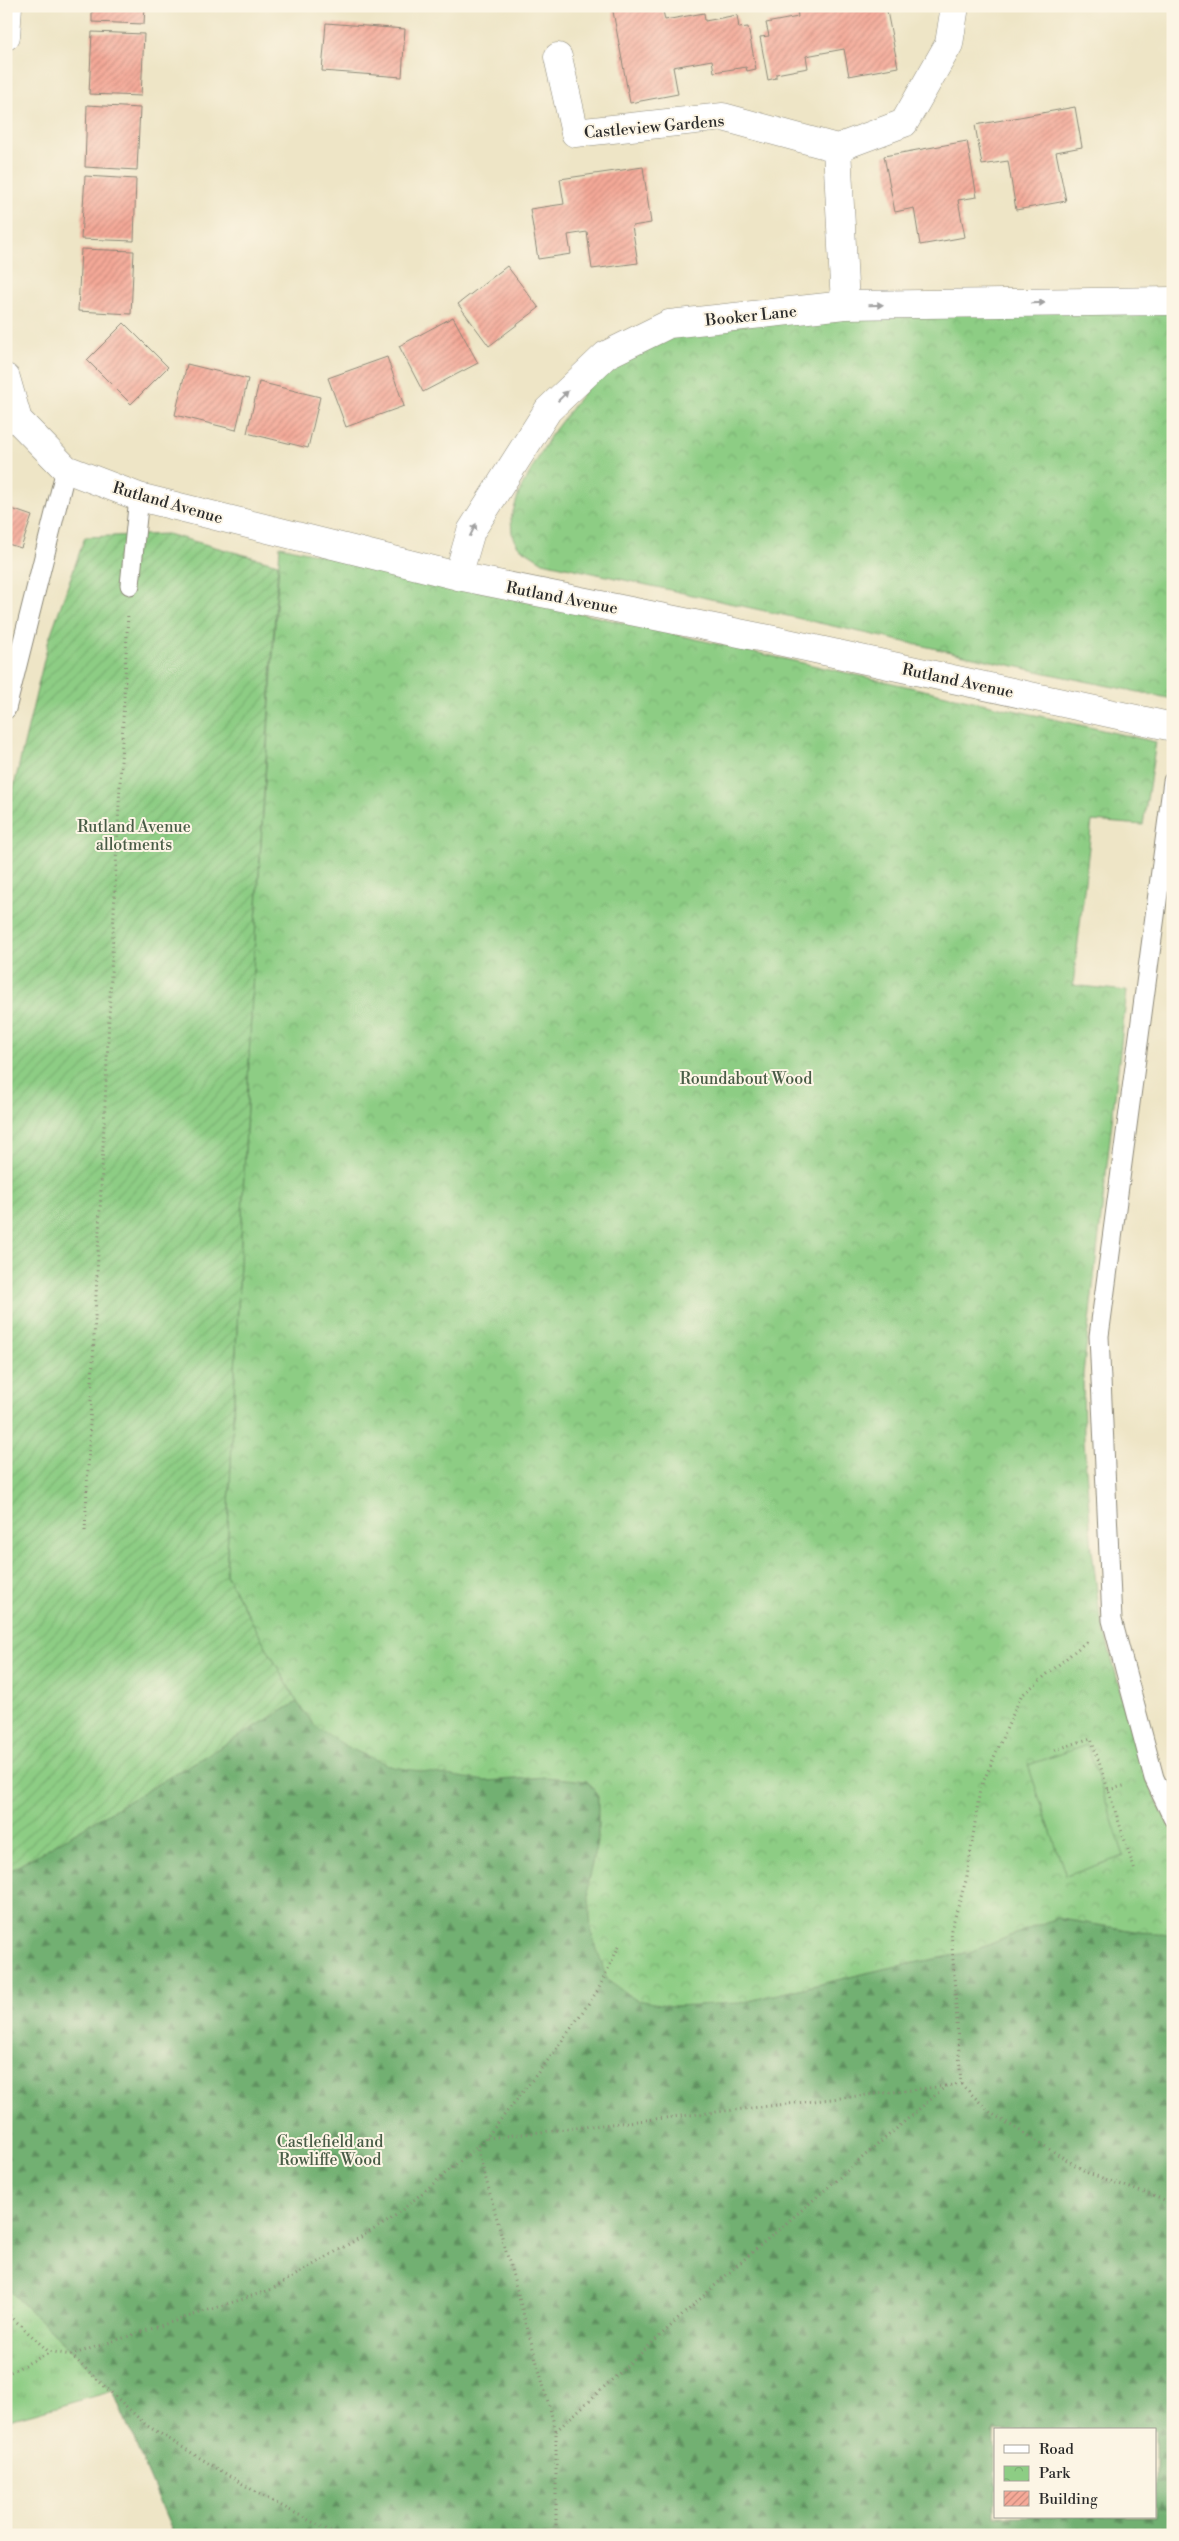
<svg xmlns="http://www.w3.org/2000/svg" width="1179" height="2541" font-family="'Libre Bodoni',serif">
	<defs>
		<pattern id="grass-tufts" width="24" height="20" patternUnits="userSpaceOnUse" patternTransform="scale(1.25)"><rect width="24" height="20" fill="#8dcd84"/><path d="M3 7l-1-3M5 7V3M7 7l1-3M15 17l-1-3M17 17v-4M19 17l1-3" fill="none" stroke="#7ab072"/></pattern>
		<pattern id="forest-firs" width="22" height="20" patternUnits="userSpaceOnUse" patternTransform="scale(1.25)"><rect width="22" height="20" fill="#72b072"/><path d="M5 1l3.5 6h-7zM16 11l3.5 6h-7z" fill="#5e8f5e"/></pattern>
		<pattern id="park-crowns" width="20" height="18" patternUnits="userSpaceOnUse" patternTransform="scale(1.25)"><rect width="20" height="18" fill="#8dcd84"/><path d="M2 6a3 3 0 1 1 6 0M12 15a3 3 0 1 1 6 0" fill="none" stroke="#7ab072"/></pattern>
		<pattern id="garden-furrows" width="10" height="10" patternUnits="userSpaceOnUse" patternTransform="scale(1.25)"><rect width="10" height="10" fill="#8dcd84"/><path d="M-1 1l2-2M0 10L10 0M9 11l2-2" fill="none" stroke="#7ab072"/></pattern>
		<pattern id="building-hatch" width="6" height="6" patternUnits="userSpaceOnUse" patternTransform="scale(1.25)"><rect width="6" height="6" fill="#f5a998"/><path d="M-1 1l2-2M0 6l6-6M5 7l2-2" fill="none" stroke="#c78a7c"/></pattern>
	</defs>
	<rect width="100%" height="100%" fill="#fcf5e5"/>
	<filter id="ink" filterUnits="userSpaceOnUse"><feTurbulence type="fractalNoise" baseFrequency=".02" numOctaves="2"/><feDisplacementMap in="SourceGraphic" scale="10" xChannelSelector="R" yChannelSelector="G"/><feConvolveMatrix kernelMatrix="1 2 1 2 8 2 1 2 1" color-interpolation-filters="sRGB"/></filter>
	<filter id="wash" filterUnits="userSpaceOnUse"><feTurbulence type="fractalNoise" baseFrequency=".0096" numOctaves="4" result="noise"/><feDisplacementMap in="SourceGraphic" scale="20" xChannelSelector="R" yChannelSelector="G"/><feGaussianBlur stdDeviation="1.12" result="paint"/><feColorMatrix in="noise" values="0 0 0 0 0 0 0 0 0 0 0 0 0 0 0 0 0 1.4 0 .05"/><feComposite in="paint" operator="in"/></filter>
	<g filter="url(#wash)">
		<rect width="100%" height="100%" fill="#eee5c6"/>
		<path fill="url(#grass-tufts)" stroke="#5c7c58" d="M6 2287 113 2391 6 2421Z"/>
		<path fill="url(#forest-firs)" stroke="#4e6e4e" fill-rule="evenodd" d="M297 1702 315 1726 486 1781 546 1777 587 1781 598 1795V1838L588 1881 673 2006 740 2003 883 1969 970 1952 1056 1918 1141 1932 1173 1934V2535H174L113 2391 6 2287V1873ZM995 2430H1155V2517H995Z"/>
		<path fill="url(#park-crowns)" stroke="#5c7c58" d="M1173 306V699L1055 675 543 562 518 546 512 533 511 518 520 490 551 435 599 372 650 344 698 330 857 312Z
			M280 546 1156 742 1143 825 1092 821 1073 985 1127 991 1083 1374 1084 1441 1092 1550 1100 1615 1132 1734 1148 1783 1173 1834V1934L1141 1932 1056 1918 970 1952 883 1969 740 2003 673 2006 636 2000 607 1980 591 1931 588 1881 598 1838V1795L587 1781 546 1777 486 1781 393 1767 349 1748 315 1726 297 1702 226 1575 253 970Z"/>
		<path fill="url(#garden-furrows)" stroke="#5c7c58" d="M167 534 278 564 253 970 226 1575 297 1702 6 1873V820L49 639 85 537Z"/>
		<path fill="#8dcd84" stroke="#5c7c58" d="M1087 1745 1124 1856 1066 1876 1028 1765Z"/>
		<g id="blocks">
			<path fill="url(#building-hatch)" d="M92 6H145L144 24 92 22Z
				M612 6H662L665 20 704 13 705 21 737 15 739 28 748 27 756 69 747 71 746 67 714 72 712 60 673 67 678 94 630 103Z
				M812 6H886L898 67 849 76 844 49 806 56 808 68 776 74V78L768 80 760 37 769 36 766 23 798 17 797 9Z
				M326 23 405 29 402 77 322 71Z
				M92 32 144 34 141 96 89 94Z
				M87 105 140 108 137 170 85 167Z
				M1075 107 1082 147 1056 152 1066 201 1016 210 1008 161 982 165 975 125Z
				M967 141 977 197 958 200 965 237 920 245 914 208 895 212 884 156Z
				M643 167 651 223 632 226 638 263 592 269 587 232 568 235 571 254 538 259 530 209 564 204 560 179Z
				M85 176 136 179 134 241 81 239Z
				M81 249 134 251 131 314 78 311Z
				M507 266 539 308 489 346 458 304Z
				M453 317 478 363 423 392 399 346Z
				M124 323 168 367 131 404 87 360Z
				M387 357 404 406 346 427 328 378Z
				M187 364 248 379 236 430 175 415Z
				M259 382 320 397 308 448 247 433Z
				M6 507 32 516 21 548 8 544 6 549Z"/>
		</g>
	</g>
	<g filter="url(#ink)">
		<use href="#blocks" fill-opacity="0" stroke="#8c8878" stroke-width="1"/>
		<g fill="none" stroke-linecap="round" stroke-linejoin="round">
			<defs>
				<path id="service" d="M130 585 139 497
					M6 709 66 469
					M1173 781 1099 1336 1112 1620 1154 1778 1173 1818"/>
				<path id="minor" d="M6 36 8 6
					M558 57 575 133 723 117 837 148 904 123 949 44 955 6
					M837 148 845 305
					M6 378 18 420 66 469 139 497 458 576 769 639 1173 727
					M458 576 471 531 548 410 606 355 669 324 845 305 1173 301"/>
			</defs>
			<use href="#service" stroke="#8c8878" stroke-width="21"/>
			<use href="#minor" stroke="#8c8878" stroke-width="29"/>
			<path stroke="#8c8878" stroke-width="3" stroke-dasharray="1 4" stroke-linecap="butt" d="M85 1531 128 612
				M1055 1750 1091 1738 1135 1871
				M1108 1790 1127 1785
				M961 2084 991 2113 1088 2173 1173 2203
				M487 2138 946 2086
				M6 2312 48 2351 71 2355 270 2290 390 2220 477 2147
				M71 2355 146 2425 259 2494 337 2535
				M6 2374 51 2352
				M556 2431 734 2268 946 2086 961 2084 951 1930 967 1877 980 1789 1021 1696 1087 1641
				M556 2535V2431L477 2147 486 2138 552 2055 598 1990 619 1946"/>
			<use href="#service" stroke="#fff" stroke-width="19"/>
			<use href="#minor" stroke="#fff" stroke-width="28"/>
		</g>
		<defs><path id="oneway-solid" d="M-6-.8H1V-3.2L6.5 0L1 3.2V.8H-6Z" transform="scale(1.25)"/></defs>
		<g fill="#a0a0a0">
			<use href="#oneway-solid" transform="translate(1038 303) rotate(-1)"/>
			<use href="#oneway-solid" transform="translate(876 305) rotate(-1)"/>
			<use href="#oneway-solid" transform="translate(563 396) rotate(-44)"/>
			<use href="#oneway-solid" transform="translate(473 530) rotate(-64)"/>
		</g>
	</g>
	<g text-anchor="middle" stroke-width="4" stroke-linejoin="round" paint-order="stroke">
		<g font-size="16" fill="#2b2b2b" stroke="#fcf5e5">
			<text transform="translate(654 126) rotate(-5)" y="6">Castleview Gardens</text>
			<text transform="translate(751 315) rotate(-6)" y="6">Booker Lane</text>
			<text transform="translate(168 502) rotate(16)" y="6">Rutland Avenue</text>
			<text transform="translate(562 597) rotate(11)" y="6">Rutland Avenue</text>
			<text transform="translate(958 680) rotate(12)" y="6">Rutland Avenue</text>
		</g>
		<g font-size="16" fill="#485c46" stroke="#fcf5e5">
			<text x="134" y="832">Rutland Avenue<tspan x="134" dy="18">allotments</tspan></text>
			<text x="746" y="1084">Roundabout Wood</text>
			<text x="330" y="2147">Castlefield and<tspan x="330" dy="18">Rowliffe Wood</tspan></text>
		</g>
	</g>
	<rect width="1179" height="2541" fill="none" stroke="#fcf5e5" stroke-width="25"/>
	<rect x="994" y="2428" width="162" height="90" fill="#fcf5e5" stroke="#a8a49b"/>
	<rect x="1004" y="2445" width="25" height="8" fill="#ffffff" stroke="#a8a49b"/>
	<text x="1039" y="2454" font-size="15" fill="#2b2b2b">Road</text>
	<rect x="1004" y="2466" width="25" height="15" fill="url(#park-crowns)" stroke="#a8a49b"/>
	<text x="1039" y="2478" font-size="15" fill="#2b2b2b">Park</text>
	<rect x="1004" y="2491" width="25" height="15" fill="url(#building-hatch)" stroke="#a8a49b"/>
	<text x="1039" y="2504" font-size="15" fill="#2b2b2b">Building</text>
</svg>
